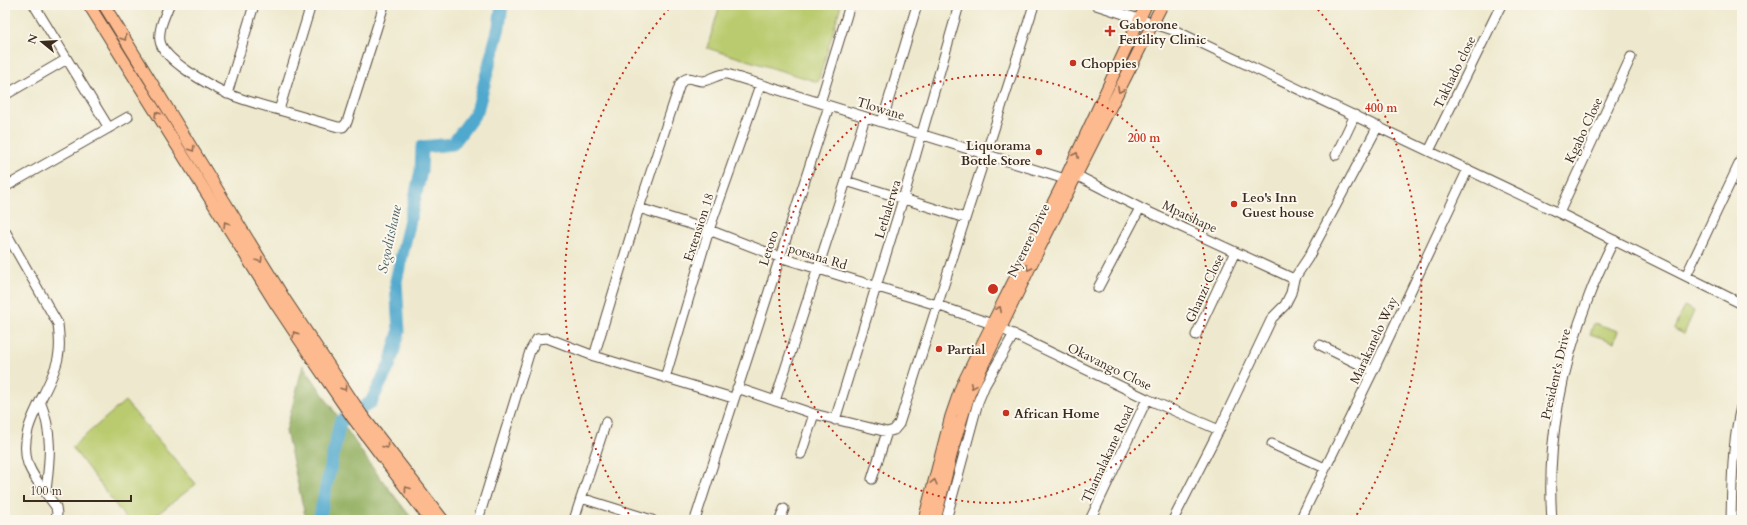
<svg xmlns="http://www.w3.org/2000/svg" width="1747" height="525" font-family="Cardo,serif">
	<rect width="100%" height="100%" fill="#fbf7ec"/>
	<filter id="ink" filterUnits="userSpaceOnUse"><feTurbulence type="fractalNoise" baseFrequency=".025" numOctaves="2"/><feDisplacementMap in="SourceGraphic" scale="8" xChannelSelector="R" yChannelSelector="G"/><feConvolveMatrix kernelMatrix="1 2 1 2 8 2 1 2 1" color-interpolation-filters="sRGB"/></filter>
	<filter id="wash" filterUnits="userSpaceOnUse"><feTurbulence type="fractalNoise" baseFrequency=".012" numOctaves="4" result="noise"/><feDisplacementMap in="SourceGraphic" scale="16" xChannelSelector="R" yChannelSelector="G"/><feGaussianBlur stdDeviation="0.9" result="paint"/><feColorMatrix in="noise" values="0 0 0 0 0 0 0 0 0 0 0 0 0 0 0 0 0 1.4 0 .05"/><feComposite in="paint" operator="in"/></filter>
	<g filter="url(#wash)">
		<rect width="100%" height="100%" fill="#eee9ce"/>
		<path fill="#b9cb6e" stroke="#7a7a46" d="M720 5H841L818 82 707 48Z
			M1684 306 1694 311 1684 334 1674 329Z
			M1594 323 1618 331 1614 342 1590 334Z
			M125 401 196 484 150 520H127L72 447Z"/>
		<path fill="#92af61" stroke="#666c40" d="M303 365 372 467 413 520H306L286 431Z"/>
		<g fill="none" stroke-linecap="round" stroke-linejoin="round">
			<path stroke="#4fa8cd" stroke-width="13" d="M319 520 340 422 371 402 390 364 399 332 396 281 421 171 422 147 453 144 477 111 499 27 502 5"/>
		</g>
	</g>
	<g filter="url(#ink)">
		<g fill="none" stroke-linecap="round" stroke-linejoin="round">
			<defs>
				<path id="minor" d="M34 5 109 128
					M169 5C165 16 158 29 160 41 163 60 209 85 226 93 242 100 261 105 279 110
					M311 5 279 110 338 127H343L347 122 384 5
					M1096 5 1176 31 1559 213 1742 304
					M227 94 254 5
					M5 95 67 59
					M820 103 850 5
					M882 122 917 5
					M1429 151 1501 5
					M1336 155 1355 115
					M1076 175 1140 208 1294 279
					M846 181 965 218
					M5 187 128 117
					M639 208 709 230 779 257 937 305 992 324 1147 399 1219 430
					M1559 213 1631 57
					M5 231 58 324C59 336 61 346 58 358 51 393 16 425 28 464 34 480 47 494 56 507L57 514 55 520
					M1686 276 1742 158
					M1098 288 1140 208
					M1196 335 1235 252
					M1320 345 1373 371
					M594 356 639 208 680 84C688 73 693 81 703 81 712 80 718 73 727 74L1065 179
					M665 378 709 230 760 85
					M737 388 814 414 887 432 894 430 899 424 1034 5
					M40 401C53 433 50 458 46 491
					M775 401 846 181 865 117
					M835 420 903 199 959 5
					M1272 444 1325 468
					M801 454 814 414
					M872 479 887 432
					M581 498 652 520
					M478 520 530 351 537 339 547 338 594 356 733 398
					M574 520 606 422
					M695 520 829 106
					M780 520 784 509
					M946 520 978 402 985 385 1014 334
					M1090 520 1147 399
					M1173 520 1219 430 1272 318 1285 305 1291 293 1294 279 1308 258 1378 126
					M1300 520 1373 371 1468 169
					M1552 520C1546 445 1562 365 1589 296 1596 277 1605 258 1614 240
					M1731 520C1732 481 1732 441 1742 403"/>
				<path id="major" d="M89 5 277 306 317 366 352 417 430 520
					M104 5 284 298 362 415 443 520
					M924 520 951 416 961 387 992 324 1065 179 1146 5
					M935 520 954 444 970 392 1032 263 1162 5"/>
			</defs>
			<use href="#minor" stroke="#564738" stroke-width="11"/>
			<use href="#major" stroke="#564738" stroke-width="13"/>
			<use href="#minor" stroke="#fff" stroke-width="9"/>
			<use href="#major" stroke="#fcba8e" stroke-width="11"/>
		</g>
		<defs><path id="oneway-chevron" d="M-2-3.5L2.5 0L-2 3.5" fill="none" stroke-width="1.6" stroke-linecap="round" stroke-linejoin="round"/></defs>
		<g stroke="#926b50">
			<use href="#oneway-chevron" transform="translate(124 38) rotate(58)"/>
			<use href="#oneway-chevron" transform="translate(1120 90) rotate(117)"/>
			<use href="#oneway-chevron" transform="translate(157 114) rotate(-122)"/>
			<use href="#oneway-chevron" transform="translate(192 149) rotate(58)"/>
			<use href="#oneway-chevron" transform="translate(1076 155) rotate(-65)"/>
			<use href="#oneway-chevron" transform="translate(226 224) rotate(-122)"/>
			<use href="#oneway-chevron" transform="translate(260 260) rotate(58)"/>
			<use href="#oneway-chevron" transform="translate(1029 268) rotate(116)"/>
			<use href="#oneway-chevron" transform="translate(999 309) rotate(-63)"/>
			<use href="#oneway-chevron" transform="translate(295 334) rotate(-123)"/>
			<use href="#oneway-chevron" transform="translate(973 386) rotate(114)"/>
			<use href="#oneway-chevron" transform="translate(344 388) rotate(56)"/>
			<use href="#oneway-chevron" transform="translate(386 446) rotate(52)"/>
			<use href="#oneway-chevron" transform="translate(934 482) rotate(-76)"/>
			<use href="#oneway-chevron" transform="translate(407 489) rotate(-127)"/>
		</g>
	</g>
	<g fill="none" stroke="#c8321e" stroke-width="2" stroke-dasharray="2 4">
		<circle cx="993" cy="289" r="214"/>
		<path d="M632 519A428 428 0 0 1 672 5M1314 5A428 428 0 0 1 1354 519"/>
	</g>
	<g fill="#c8321e" stroke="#fbf7ec" stroke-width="1.5">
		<path d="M1108 25h4v4h4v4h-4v4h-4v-4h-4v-4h4z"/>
		<circle cx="1073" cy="63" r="4"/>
		<circle cx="1039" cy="152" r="4"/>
		<circle cx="1234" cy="204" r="4"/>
		<circle cx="939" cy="349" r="4"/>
		<circle cx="1006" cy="413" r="4"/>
	</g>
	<g text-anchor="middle" stroke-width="4" stroke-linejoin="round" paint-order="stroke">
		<g font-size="13" font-weight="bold" fill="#3b2a1e" stroke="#fbf7ec" text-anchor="start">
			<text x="1119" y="29">Gaborone<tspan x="1119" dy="15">Fertility Clinic</tspan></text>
			<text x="1081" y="68">Choppies</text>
			<text x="1031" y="150" text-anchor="end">Liquorama<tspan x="1031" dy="15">Bottle Store</tspan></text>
			<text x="1242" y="202">Leo's Inn<tspan x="1242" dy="15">Guest house</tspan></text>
			<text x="947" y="354">Partial</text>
			<text x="1014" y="418">African Home</text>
		</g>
		<g font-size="13" fill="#3b2a1e" stroke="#fbf7ec">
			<text transform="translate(1454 72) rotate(-64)" y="5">Takhado close</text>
			<text transform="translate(881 108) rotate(17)" y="5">Tlowane</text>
			<text transform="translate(1583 130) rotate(-65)" y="5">Kgabo Close</text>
			<text transform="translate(887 209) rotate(-73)" y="5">Lethalerwa</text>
			<text transform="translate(1190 216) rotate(25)" y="5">Mpatshape</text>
			<text transform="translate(698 227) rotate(-72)" y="5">Extension 18</text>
			<text transform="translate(1028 240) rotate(-64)" y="5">Nyerere Drive</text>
			<text transform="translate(768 248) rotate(-72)" y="5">Letoto</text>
			<text transform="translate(818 256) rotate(17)" y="5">potsana Rd</text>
			<text transform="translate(1204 288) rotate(-65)" y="5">Ghanzi Close</text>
			<text transform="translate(1373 340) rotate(-65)" y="5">Marakanelo Way</text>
			<text transform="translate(1110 366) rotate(26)" y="5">Okavango Close</text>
			<text transform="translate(1555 374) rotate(-77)" y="5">President's Drive</text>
			<text transform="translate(1107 454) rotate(-65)" y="5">Thamalakane Road</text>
		</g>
		<g font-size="14" font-style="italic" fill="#435c64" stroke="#fbf7ec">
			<text transform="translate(389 239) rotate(-78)" y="5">Segoditshane</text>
		</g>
	</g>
	<circle cx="993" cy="289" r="6" fill="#c8321e" stroke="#fbf7ec" stroke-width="2"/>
	<g font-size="12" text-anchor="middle" font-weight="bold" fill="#c8321e" stroke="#fbf7ec" stroke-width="4" stroke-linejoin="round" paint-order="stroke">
		<text x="1381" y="112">400 m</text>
		<text x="1144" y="142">200 m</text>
	</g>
	<rect width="1747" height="525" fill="none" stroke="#fbf7ec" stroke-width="20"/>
	<g transform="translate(42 42) rotate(288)" stroke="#fbf7ec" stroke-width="3" paint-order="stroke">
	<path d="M0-3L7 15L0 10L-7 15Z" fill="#3b2a1e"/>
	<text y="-6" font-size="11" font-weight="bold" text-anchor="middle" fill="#3b2a1e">N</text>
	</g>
	<path d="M24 495v6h107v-6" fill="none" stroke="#3b2a1e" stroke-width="2"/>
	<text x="30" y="495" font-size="12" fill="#3b2a1e" stroke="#fbf7ec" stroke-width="3" paint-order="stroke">100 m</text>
</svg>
